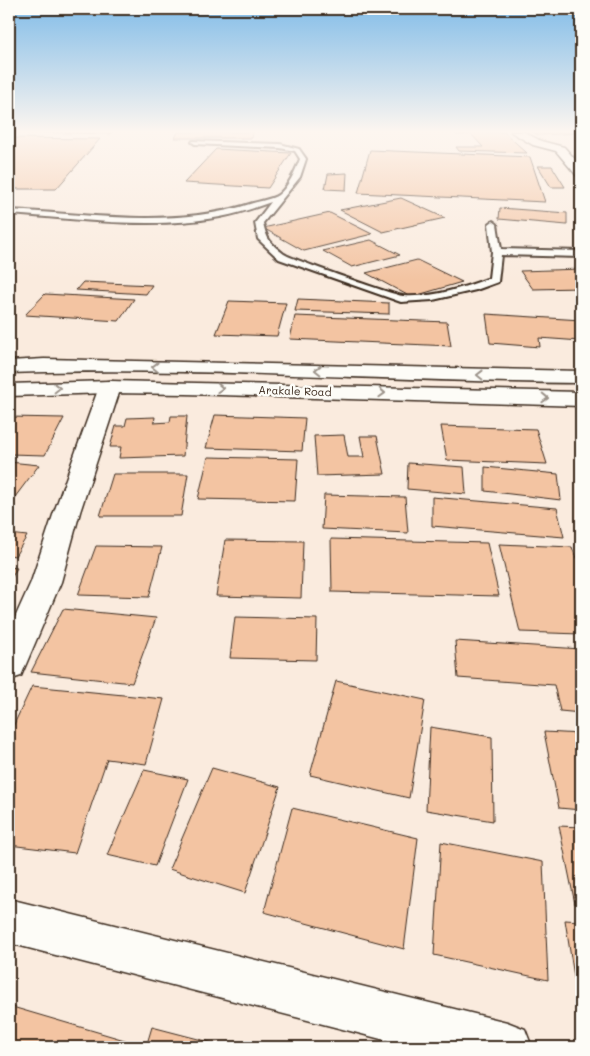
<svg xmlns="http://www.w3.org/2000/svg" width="590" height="1056" font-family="Mali,sans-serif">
	<rect width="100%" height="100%" fill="#faebde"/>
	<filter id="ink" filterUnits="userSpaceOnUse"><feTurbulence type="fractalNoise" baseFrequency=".02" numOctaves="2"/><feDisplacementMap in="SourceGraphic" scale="10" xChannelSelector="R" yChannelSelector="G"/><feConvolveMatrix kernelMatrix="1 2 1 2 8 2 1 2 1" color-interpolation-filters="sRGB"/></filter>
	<g filter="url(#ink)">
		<path fill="#f3c4a2" stroke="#3b2a1e" d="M30 132H112L110 134Z
			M178 132H253L252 138H175Z
			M455 132H504L527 153 459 151 456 147H483L471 134 457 135Z
			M533 132H581V133L538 135Z
			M9 138 100 139 56 189H9Z
			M216 149 291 153 268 188 184 183Z
			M370 150 530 157 545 202 358 193Z
			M538 166H552L565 187H551Z
			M347 173 346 190 325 189 328 174Z
			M401 198 445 218 383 232 340 210Z
			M500 208 567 213V225L499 219Z
			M330 213 372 234 304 251 263 228Z
			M371 240 400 255 352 267 323 251Z
			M417 260 462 282 411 297 366 273Z
			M581 269V288L533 289 520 271Z
			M83 282 152 285 146 294 76 290Z
			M45 294 134 299 119 321 25 315Z
			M298 299 389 303V314L295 311Z
			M229 301 286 303 277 336 216 334Z
			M486 314 581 320V341L539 338 540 347 490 343Z
			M295 316 447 322 451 346 290 339Z
			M215 415 305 418 302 451 206 448Z
			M171 416H187L183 456 119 458 121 447H110L116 426H125L127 418 155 417 154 423 170 422Z
			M9 417 64 418 45 455 9 454Z
			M441 426 536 429 547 464 447 460Z
			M344 435 348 457H364L360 436H377L385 474 317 476 314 436Z
			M208 457 298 459 295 501 198 499Z
			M9 462 39 465 9 505Z
			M408 463 464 467 466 494 407 489Z
			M485 467 558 474 561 500 485 491Z
			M113 474H188L181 516H100Z
			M324 495 405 497 408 533 322 529Z
			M432 497 557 508 564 537 432 526Z
			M9 534 27 536 15 556 9 555Z
			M331 539 487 543 499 596 332 592Z
			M225 540 303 541 301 598 216 596Z
			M499 544 572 547 581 572V634L520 632Z
			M96 546 162 547 149 597 78 595Z
			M9 567 17 568 9 582Z
			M63 609 156 618 132 683 31 672Z
			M235 617 317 619 316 660 230 658Z
			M455 641 581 649V713L560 711 554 685 458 678Z
			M336 681 425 700 409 798 310 775Z
			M32 686 164 699 146 764 107 759 75 853 9 845V735Z
			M430 727 492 737 493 821 426 810Z
			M544 732 581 734V810L559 808Z
			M212 768 280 787 245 893 169 869Z
			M144 770 188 779 155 866 107 855Z
			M292 808 418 838 404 949 264 912Z
			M559 826 581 827V904H575Z
			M441 842 543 862 548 980 434 955Z
			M565 920 581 921V1008H579Z
			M9 1006 128 1041 125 1047H9Z
			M152 1027 229 1047H146Z"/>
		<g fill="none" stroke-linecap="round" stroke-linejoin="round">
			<defs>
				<path id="lane" d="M193 141 280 144 299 149 306 159 300 177 263 223C267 240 270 243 284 254 291 259 393 295 403 296 432 298 463 288 489 278L492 252 489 224 493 221 497 224 501 249 581 251V257L501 255 498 282 476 290 433 300 401 302 279 259 258 239 255 223 271 202C254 208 238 214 220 217 151 230 78 219 9 214V210C89 214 175 229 253 203 260 201 272 199 278 195 289 186 295 172 300 159L295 151 280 148 195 144 192 142Z"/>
				<path id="street" d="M511 132H524L541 141 564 147 581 166V177L577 176 556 151 533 145Z
					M110 381 118 382 121 387 80 512 61 582 21 676 9 680V631L31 582 54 512 99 387 102 382Z
					M9 899 507 1022 525 1029 532 1047H412L9 943Z"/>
				<path id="secondary" d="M44 359 581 371V383C391 382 199 366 9 373V361Z
					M110 381 581 392V406L186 394 110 393 9 396V384Z"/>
			</defs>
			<use href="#lane" stroke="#3b2a1e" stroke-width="4"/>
			<use href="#street" stroke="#3b2a1e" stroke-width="3"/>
			<use href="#secondary" stroke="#3b2a1e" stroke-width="3"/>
			<use href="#lane" fill="#fdfcf7" fill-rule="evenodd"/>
			<use href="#street" fill="#fdfcf7" fill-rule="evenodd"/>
			<use href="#secondary" fill="#fdfcf7" fill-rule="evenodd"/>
		</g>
		<defs><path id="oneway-chevron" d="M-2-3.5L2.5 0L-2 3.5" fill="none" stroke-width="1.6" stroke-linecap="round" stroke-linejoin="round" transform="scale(1.25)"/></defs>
		<g stroke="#9c938a">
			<use href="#oneway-chevron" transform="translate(155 367) rotate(-179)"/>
			<use href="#oneway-chevron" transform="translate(318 370) rotate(-179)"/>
			<use href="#oneway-chevron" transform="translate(480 375) rotate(-179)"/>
			<use href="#oneway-chevron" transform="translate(57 388) rotate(-1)"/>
			<use href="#oneway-chevron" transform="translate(220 388) rotate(2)"/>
			<use href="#oneway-chevron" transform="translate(382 393) rotate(2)"/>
			<use href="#oneway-chevron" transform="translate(545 398) rotate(2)"/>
		</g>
	</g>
	<linearGradient id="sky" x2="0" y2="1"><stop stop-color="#81bce8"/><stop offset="0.47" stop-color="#fdf6f0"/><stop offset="1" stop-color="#fdf6f0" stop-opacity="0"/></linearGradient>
	<rect width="590" height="280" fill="url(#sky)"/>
	<g text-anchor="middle" stroke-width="5" stroke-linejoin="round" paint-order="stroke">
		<g font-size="11" fill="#3b2a1e" stroke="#fdfcf7">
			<text transform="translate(295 391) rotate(2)" y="4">Arakale Road</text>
		</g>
	</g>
	<rect width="590" height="1056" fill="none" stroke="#fdfcf7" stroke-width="30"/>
	<rect x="15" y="15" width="560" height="1026" fill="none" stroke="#3b2a1e" stroke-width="2" filter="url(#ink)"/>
</svg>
